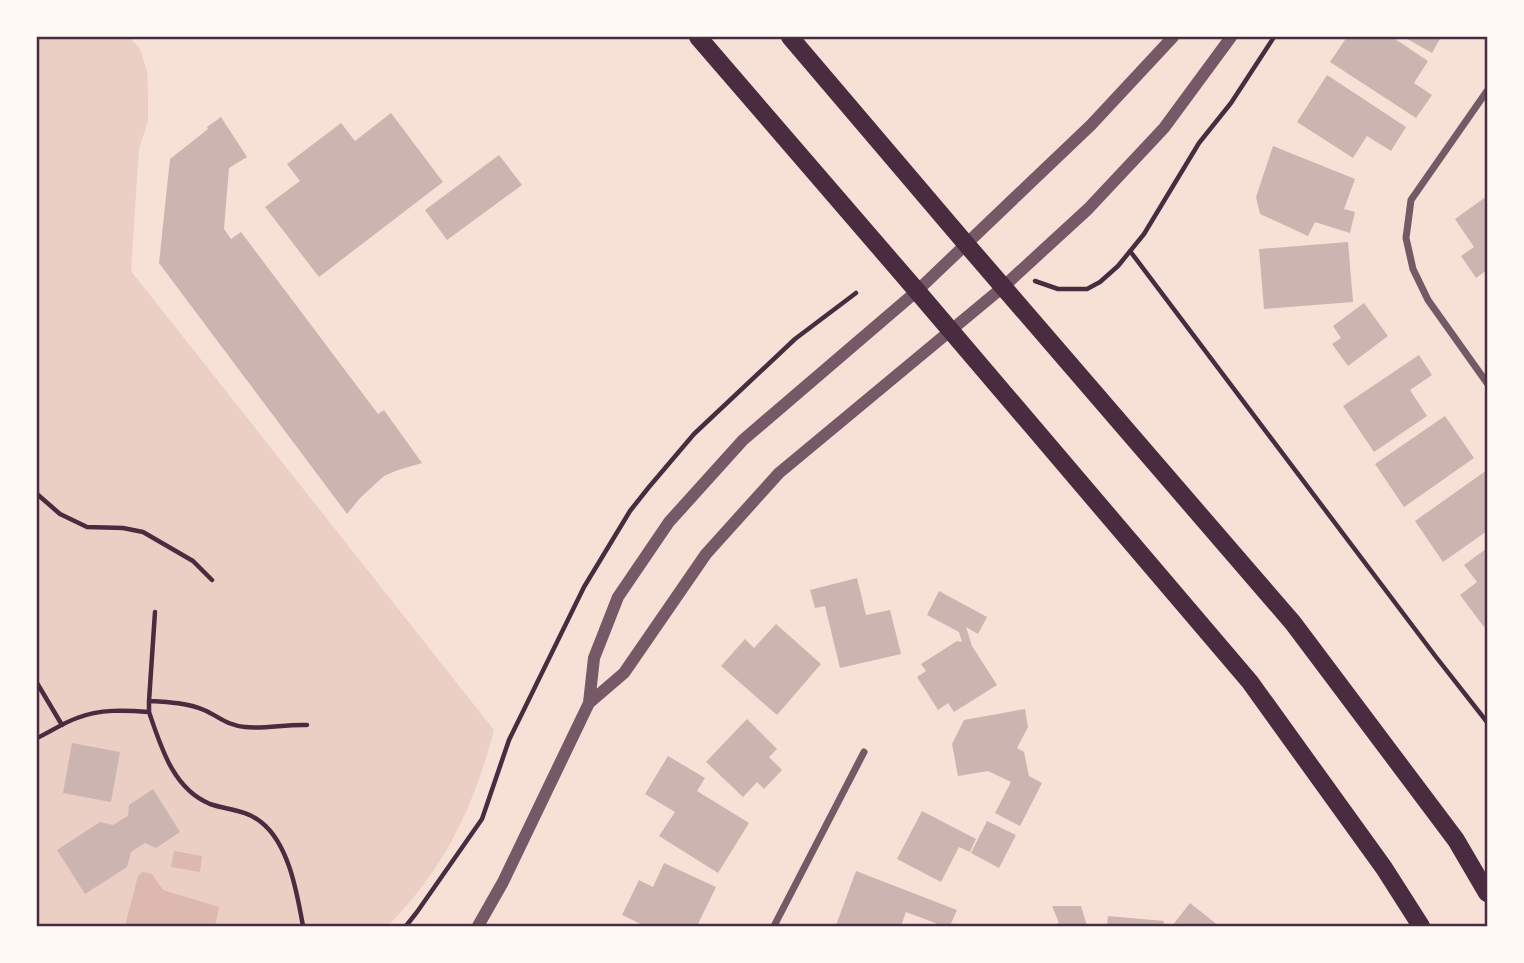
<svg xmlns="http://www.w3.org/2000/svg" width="1524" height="963" font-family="Ubuntu,sans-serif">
	<rect width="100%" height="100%" fill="#f7e1d7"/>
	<path fill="#ebcfc5" d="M37 37H129L140 49 147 71 148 92V121L139 149 131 271 494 730C480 785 458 839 424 884 413 899 400 913 388 926H37Z"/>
	<path fill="#dcb8b0" d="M174 851 202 856 200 872 171 867Z
		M143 872 152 874 163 890 219 907 215 926H125L138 876Z"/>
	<path fill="#ccb4b1" d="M1347 37H1392L1428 61 1414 83 1432 95 1416 118 1330 62Z
		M1404 37H1441L1432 53Z
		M1327 75 1406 127 1391 151 1367 136 1353 158 1297 122Z
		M391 113 443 182 319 277 265 207 300 181 287 164 341 123 355 141Z
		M221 117 247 157 229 168 224 229 231 239 241 232 378 414 384 410 422 463 398 470 384 476 360 498 347 514 159 263 170 159 208 129 207 127Z
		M1273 146 1355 179 1344 209 1355 212 1350 233 1315 222 1308 236 1260 214 1256 197Z
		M499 155 522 185 447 240 425 210Z
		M1487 196V270L1476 278 1461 256 1474 247 1455 219Z
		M1348 242 1353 302 1264 309 1259 249Z
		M1364 303 1388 336 1348 366 1332 344 1341 338 1333 326Z
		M1419 355 1432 375 1410 390 1427 416 1374 452 1343 406Z
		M1445 416 1474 458 1404 507 1375 464Z
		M1487 470V531L1443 562 1415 521Z
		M1487 548V625L1484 627 1460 595 1477 582 1464 565Z
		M857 578 866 615 890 610 901 654 840 668 825 606 815 608 810 590Z
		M939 591 987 617 978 634 966 627 972 646 997 685 954 712 948 703 938 710 917 677 926 671 921 664 957 641 962 642 959 632 927 615Z
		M776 624 821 664 777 715 721 666 745 639 754 648Z
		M1025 709 1028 727 1017 748 1024 752 1029 776 1042 783 1020 826 995 813 1011 782 988 771 958 776 952 744 964 720Z
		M747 719 777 749 769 757 782 770 764 789 757 782 743 797 706 762Z
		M72 743 120 752 111 802 63 793Z
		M668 756 705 778 697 791 749 823 718 873 659 836 675 812 645 794Z
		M153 789 180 832 156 848 145 843 131 852 127 867 85 894 57 850 100 822 113 825 121 820 128 816 129 805Z
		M922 811 976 839 970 852 959 847 941 882 897 859Z
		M987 821 1016 835 999 868 971 853Z
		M664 863 716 887 697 926H645L622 915 639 880 653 887Z
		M856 871 957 910 950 926H943L906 912 901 926H840L836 925Z
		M1190 903 1219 926H1172Z
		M1052 906H1081L1087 926H1051L1059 923Z
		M1108 916 1164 921 1163 926H1107Z"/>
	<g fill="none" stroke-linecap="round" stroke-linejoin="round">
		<path stroke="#4a2c40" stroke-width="4.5" d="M1130 251 1436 657 1487 722
			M1035 281 1058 289H1087L1100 282 1118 266 1144 234 1199 143 1231 103 1274 37
			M37 494 60 514 87 527 123 528 143 532 193 561 212 580
			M37 683 62 725
			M149 701 155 612
			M149 712V701C167 702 188 703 204 710 220 717 226 725 245 727 266 729 286 724 307 725
			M37 738C50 732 63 723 77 718 100 709 125 710 149 712 161 747 173 789 210 804 228 810 246 810 261 822 289 844 297 893 303 926
			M406 926 417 912 482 819 509 740 584 587 630 511 649 487 694 434 795 339 856 293"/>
		<path stroke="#755966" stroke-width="7" d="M1487 91 1411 200 1406 238 1413 269 1428 300 1487 383
			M774 926 864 752"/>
		<path stroke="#755966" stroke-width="12" d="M589 703 624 673 706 554 779 473 1003 287 1088 209 1164 128 1231 37
			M478 926 503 882 589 703 594 658 618 597 669 522 743 440 917 291 1091 125 1173 37"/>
		<path stroke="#4a2c40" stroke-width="18" d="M698 37 917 291 1250 682 1384 868 1421 926
			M790 37 967 245 1293 623 1456 840 1487 893"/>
	</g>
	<rect width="1524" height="963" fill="none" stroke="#fffaf5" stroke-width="77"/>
	<rect x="38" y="38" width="1448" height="887" fill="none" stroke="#4a2c40" stroke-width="2.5"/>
</svg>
